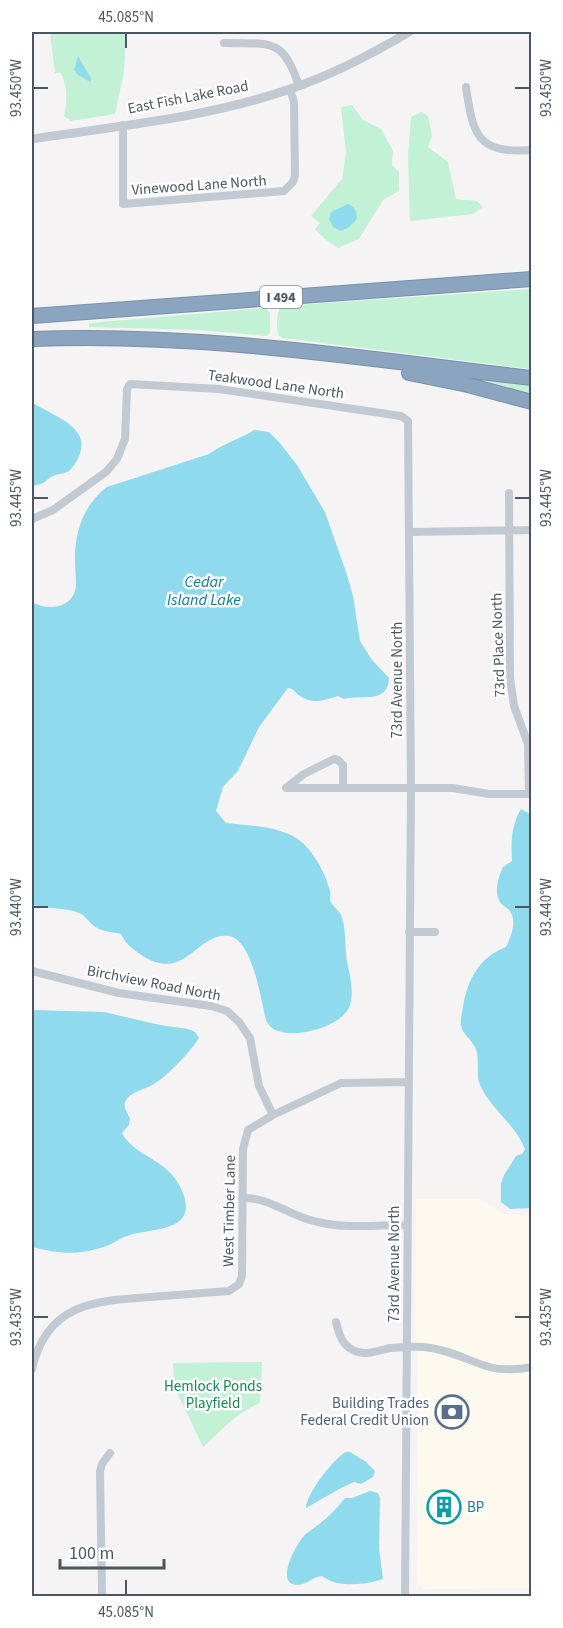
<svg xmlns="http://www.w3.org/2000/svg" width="563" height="1628" font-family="'Source Sans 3',sans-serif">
	<rect width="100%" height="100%" fill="#f5f3f3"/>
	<path fill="#fdf9ef" d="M416 1199H480L504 1214 531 1216V1588L423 1589 417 1582 418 1355 415 1333Z"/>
	<path fill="#c3f1d5" d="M50 32H126L124 72 115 114 71 121 64 116C67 101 68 88 61 73H55Z
		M352 105 363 120 381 129 393 151 392 165 399 172V191L383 200 359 239 338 248 325 239 315 229 320 223 311 216 342 179 346 153 341 107Z
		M421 112 428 116 432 136 428 147 448 162 456 199 477 201 483 207 473 214 410 221 408 156 411 117Z
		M531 289V369L283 338 279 336C276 326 276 315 281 306Z
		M265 308 270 313V332L267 336 199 330 89 327V323Z
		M481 377 531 383V393L480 380Z
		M262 1362 260 1403C237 1412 221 1431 203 1447L174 1386 173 1363Z"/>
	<path fill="#90daee" d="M78 56 92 80 90 82 77 74 74 70Z
		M348 204C355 207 357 211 357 219L348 228 340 231 333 227 329 219 331 212Z
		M32 402C47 413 71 419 80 437 85 447 77 464 69 471 66 473 60 474 56 475 44 479 48 484 32 486Z
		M254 430 269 432 279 442 297 465 325 512 347 575 353 596 360 641 372 660 389 678C388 705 361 694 344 699L338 696C324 700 313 705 300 696 294 692 295 689 288 688L259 727 238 771 223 787 216 811 226 823C252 826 284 826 304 844 316 856 326 875 330 891 331 894 330 898 330 900 332 906 339 910 341 915 346 927 345 943 346 955 348 970 354 986 351 1001 348 1024 307 1035 287 1033 280 1032 272 1030 268 1024 264 1018 264 1008 262 1002 258 984 249 939 229 936 197 931 186 983 143 956 133 949 126 945 121 934 113 932 104 932 97 928 90 924 86 916 79 913 64 907 47 909 32 905V602C45 610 69 610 75 591 77 583 75 571 75 563 74 533 83 505 107 487L209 454C224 443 240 439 254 430Z
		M521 809 532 815V1208L510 1209 501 1202V1183L504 1175 516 1156 522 1154 525 1149C515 1124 491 1109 480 1085 476 1075 479 1063 477 1053 475 1041 463 1036 461 1026 460 1020 462 1013 463 1007 467 981 479 957 506 947 511 936 518 921 509 910 506 907 500 904 499 900 494 890 499 876 503 867L512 861C511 842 511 826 521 809Z
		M32 1010 104 1012 160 1025 188 1029 195 1032 199 1038C191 1051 166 1078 152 1085 143 1090 130 1092 125 1102 123 1108 128 1113 130 1119L129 1125 122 1133C135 1158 170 1158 183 1193 198 1232 153 1228 130 1235 122 1237 116 1242 109 1245 80 1256 60 1254 32 1247Z
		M346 1452H350L365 1461 375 1471 373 1477 361 1484 354 1482 341 1488 306 1508C306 1494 334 1458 346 1452Z
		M370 1491 378 1493 380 1498 379 1548 383 1579C366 1585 336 1588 322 1576 312 1577 307 1585 296 1585 275 1583 296 1545 303 1537 306 1533 310 1531 314 1528 325 1520 337 1509 345 1498H352Z"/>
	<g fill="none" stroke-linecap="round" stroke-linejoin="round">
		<defs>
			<path id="motorway" d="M32 316 532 279
				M32 339C199 332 366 359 532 378
				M409 373 468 385 532 402"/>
		</defs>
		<use href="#motorway" stroke="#7690ad" stroke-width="16"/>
		<path stroke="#c1cad2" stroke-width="8" d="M224 43C270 44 283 37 299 86
			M466 87C473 135 477 154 532 150
			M123 125V204L284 191 293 182 295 175 294 102 290 89
			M509 493 510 678 514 706 528 744 529 794
			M32 519 53 510 106 472 117 459 125 439 127 389 130 384 219 389 401 416 408 421 411 789 405 1596
			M410 532 532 530
			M343 788V765L338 760 334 759 304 774 286 788H453L489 794H532
			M409 932H435
			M32 971 119 993 211 1006 227 1011 239 1022 250 1038 259 1086 273 1115
			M242 1198C271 1197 290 1217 318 1222 346 1229 378 1225 407 1225
			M336 1322C339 1334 342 1346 355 1351 367 1356 379 1350 391 1348 402 1347 413 1346 424 1347 446 1349 465 1359 486 1366 499 1370 517 1370 532 1367
			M32 1369C47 1303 94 1301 150 1297 176 1295 203 1293 229 1291L239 1284 242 1276 243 1149 248 1130 273 1115 341 1083 408 1082
			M102 1596 100 1471 102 1464 110 1453"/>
		<path stroke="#c1cad2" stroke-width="9" d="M32 139C118 126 207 118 290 89 332 75 372 54 409 32"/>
		<use href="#motorway" stroke="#8ba5c1" stroke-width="14"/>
	</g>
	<path fill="none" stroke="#4a5661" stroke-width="2" d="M126 33V48M33 88H48M515 88H530M33 498H48M515 498H530M33 907H48M515 907H530M33 1317H48M515 1317H530M126 1580V1595"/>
	<defs>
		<symbol id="bank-ring" viewBox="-11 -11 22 22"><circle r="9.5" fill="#fff" stroke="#5c6f8a" stroke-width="1.5"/><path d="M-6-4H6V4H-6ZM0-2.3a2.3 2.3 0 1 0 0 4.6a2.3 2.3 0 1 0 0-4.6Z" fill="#5c6f8a"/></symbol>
		<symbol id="building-ring" viewBox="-11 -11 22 22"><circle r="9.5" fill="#fff" stroke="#0f9aa8" stroke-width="1.5"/><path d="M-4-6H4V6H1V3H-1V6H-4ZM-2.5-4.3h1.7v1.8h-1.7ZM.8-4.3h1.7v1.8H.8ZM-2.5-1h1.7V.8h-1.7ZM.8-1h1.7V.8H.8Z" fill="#0f9aa8"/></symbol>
	</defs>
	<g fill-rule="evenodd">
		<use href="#bank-ring" x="433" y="1393" width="38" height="38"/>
		<use href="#building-ring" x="425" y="1488" width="38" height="38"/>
	</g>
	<g text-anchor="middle" stroke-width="5" stroke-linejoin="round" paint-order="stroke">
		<rect fill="#fff" stroke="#808990" stroke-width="1.5" x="260" y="286" width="42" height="22" rx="4.5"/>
		<g font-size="14" font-weight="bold" fill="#4a5661">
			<text x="281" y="302">I 494</text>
		</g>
		<g font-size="15" fill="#4a5661" stroke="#fff">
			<text transform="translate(188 97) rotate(-11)" y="5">East Fish Lake Road</text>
			<text transform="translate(199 185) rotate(-4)" y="5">Vinewood Lane North</text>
			<text transform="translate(276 384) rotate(8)" y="5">Teakwood Lane North</text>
			<text transform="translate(498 645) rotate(-92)" y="5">73rd Place North</text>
			<text transform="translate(397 680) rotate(-90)" y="5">73rd Avenue North</text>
			<text transform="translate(154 983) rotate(11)" y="5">Birchview Road North</text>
			<text transform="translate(229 1211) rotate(-89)" y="5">West Timber Lane</text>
			<text transform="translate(394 1264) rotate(-90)" y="5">73rd Avenue North</text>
		</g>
		<g font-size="15" fill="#17864f" stroke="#fff">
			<text x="213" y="1391">Hemlock Ponds<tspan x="213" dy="17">Playfield</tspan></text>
		</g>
		<g font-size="15" fill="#4e5e75" stroke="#fff" text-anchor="end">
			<text x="429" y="1408">Building Trades<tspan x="429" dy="17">Federal Credit Union</tspan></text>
		</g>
		<g font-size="15" fill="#0d838f" stroke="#fff" text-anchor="start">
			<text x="467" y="1512">BP</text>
		</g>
		<g font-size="16" font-style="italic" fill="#0c7c9b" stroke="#fff">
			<text x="204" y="587">Cedar<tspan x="204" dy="18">Island Lake</tspan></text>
		</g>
	</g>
	<rect width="563" height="1628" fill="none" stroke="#ffffff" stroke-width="66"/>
	<path d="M60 1559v9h104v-9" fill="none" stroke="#4a5661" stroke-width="3"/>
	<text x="69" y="1559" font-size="18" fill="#4a5661" stroke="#ffffff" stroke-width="4.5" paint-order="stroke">100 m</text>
	<rect x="33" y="33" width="497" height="1562" fill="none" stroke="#4a5661" stroke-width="2"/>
	<g font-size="15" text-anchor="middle" fill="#4a5661">
		<text x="126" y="22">45.085°N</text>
		<text transform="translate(546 88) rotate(-90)" y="5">93.450°W</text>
		<text transform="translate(16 88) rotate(-90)" y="5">93.450°W</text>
		<text transform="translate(546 498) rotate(-90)" y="5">93.445°W</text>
		<text transform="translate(16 498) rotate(-90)" y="5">93.445°W</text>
		<text transform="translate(16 907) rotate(-90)" y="5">93.440°W</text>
		<text transform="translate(546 907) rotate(-90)" y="5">93.440°W</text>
		<text transform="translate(546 1317) rotate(-90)" y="5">93.435°W</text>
		<text transform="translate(16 1317) rotate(-90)" y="5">93.435°W</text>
		<text x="126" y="1617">45.085°N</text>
	</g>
</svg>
